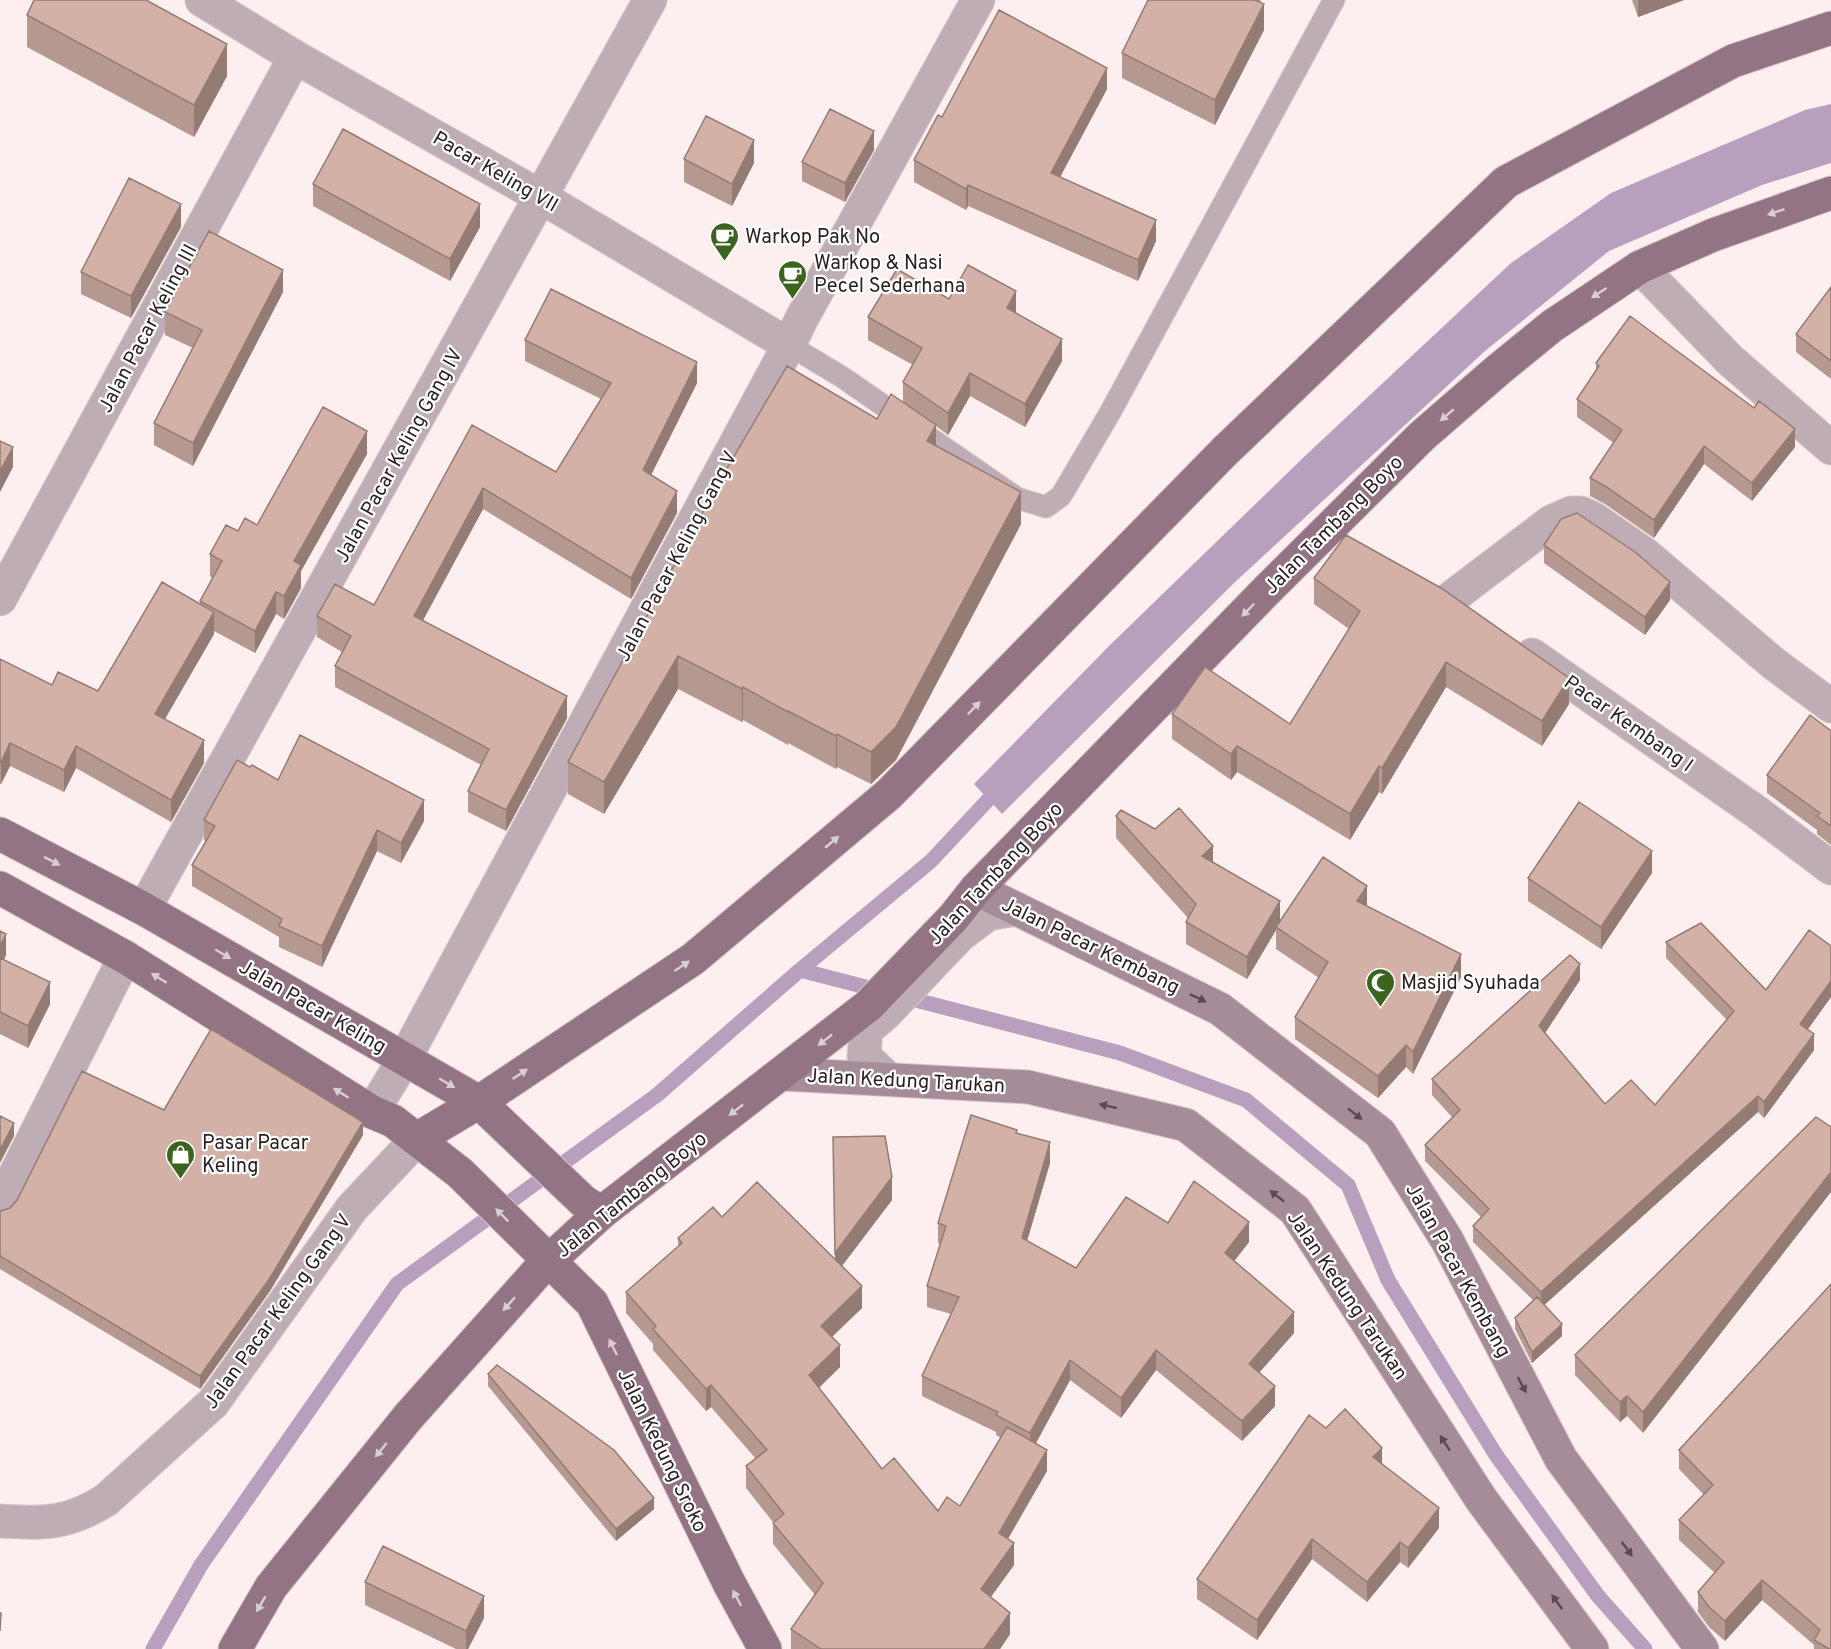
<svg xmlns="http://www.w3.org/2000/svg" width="1831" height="1649" font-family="Overpass,sans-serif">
	<rect width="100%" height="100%" fill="#fdeeef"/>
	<path fill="#b99fbe" d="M1831 104V163L1762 185 1609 251 1485 351 1234 583 1002 814 974 784 1110 645 1306 455 1511 263 1611 193 1805 110Z"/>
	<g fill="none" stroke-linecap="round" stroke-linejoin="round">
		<path stroke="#b99fbe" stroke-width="15" d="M800 970 1120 1053 1246 1100 1348 1185 1388 1280 1496 1455 1598 1596 1645 1649
			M153 1649 201 1565 397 1284 657 1095 800 970 931 861 1001 786"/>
		<defs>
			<path id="service" d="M789 345 842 377 1017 498 1046 507 1061 496 1111 411 1334 0"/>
			<path id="minor" d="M202 0 295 57 541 197 789 345
				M1640 267 1730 360 1831 448
				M1451 598 1551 522 1571 513H1581L1594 519 1646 555 1773 663 1831 706
				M0 599 295 57
				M1532 655 1758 813 1831 868
				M144 909 650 0
				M372 1112 405 1058 789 345 802 318 978 0
				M0 1205 125 957
				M0 1521C44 1524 68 1524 106 1500L213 1403 352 1208 417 1139"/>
			<path id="tertiary" d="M888 1079 864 1056 866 1030 885 1014 960 935 988 914 1017 909"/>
			<path id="secondary" d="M976 889 1220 1009 1380 1133 1447 1240 1561 1459 1702 1649
				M782 1074 1028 1087 1186 1125 1295 1210 1481 1499 1592 1649"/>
			<path id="primary" d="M0 834 144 909 479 1102 583 1201 601 1213
				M0 888 125 957 372 1112 393 1121 460 1173 592 1303 729 1583 765 1649
				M417 1139 479 1102 693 959 889 794 1224 452 1506 182 1733 61 1831 28
				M235 1649 271 1587 408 1417 540 1269 601 1213 868 1006 953 918 976 889 1266 591 1422 436 1498 370 1552 326 1640 267 1713 235 1831 193"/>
		</defs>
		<use href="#service" stroke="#d7c9ca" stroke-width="23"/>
		<use href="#minor" stroke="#d7c9ca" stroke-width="35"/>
		<use href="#tertiary" stroke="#d7c9ca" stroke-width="35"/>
		<use href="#secondary" stroke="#d7c9ca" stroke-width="35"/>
		<use href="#primary" stroke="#d7c9ca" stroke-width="35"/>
		<use href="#service" stroke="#bfadb6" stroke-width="21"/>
		<use href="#minor" stroke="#bfadb6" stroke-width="33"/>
		<use href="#tertiary" stroke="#bfadb6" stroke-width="33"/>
		<use href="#secondary" stroke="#a68c99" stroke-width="33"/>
		<use href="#primary" stroke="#937484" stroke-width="33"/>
	</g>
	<path fill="#b59890" d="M1148 0H1261L1260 2 1264 30 1215 125 1122 78V53Z
		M1632 0H1684L1638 17Z
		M27 15 227 76 194 137 27 47Z
		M1107 89 1060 177 1156 241 1138 281 968 206 966 210 914 182V160L942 117Z
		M874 150 845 202 802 181V162Z
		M684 159 754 163 732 206 684 182Z
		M313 184 480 227 450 281 313 206Z
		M181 227 131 318 81 294V272Z
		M1831 287V379L1796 352V334Z
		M283 292 193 466 154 445V423L193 348 165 335V312Z
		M949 299 1016 313 1062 361 1025 427 970 396 948 435 936 426V446L1021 524 896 760 871 784 837 767 836 769 788 743V745L743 720 742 722 678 689 604 814 568 794V762L877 419 903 402V382L913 365 868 340V317Z
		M525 340 697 383 651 475 677 513 631 599 483 509 423 620 567 718 506 831 468 812V791L481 765 335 687V666L342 652 317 637V616L374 605 472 425 556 472 601 399 525 361Z
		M1596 363 1795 447 1752 501 1704 464 1654 538 1605 504 1590 496V478L1614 443 1577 417V399L1596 371Z
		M367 454 301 571V588L284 619 276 614 255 653 214 631V634L165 719 204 763 171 822 76 768 64 792 10 766 1 784H0V659L52 685 98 691 200 604V601L212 578 210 576V554L238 531 257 525Z
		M1544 545 1670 600 1645 635 1544 563Z
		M1314 578 1569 704 1542 746 1446 687 1382 794 1379 792 1350 840 1237 772 1231 780 1172 739V714L1290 724 1349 629 1314 604Z
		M1831 731V845L1817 834V830L1767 793V775Z
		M250 767 278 780 424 821 401 863 377 851 322 967 279 947V937L192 886V865L206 842 204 840V820Z
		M1116 816 1213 863 1280 921 1367 906 1461 977 1413 1074 1406 1067 1378 1098 1295 1039V1017L1319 978 1276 949V930L1247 979 1186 944V922L1188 918 1116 838Z
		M1652 873 1601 949 1528 901V878Z
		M0 931 6 955 4 960 50 1004 28 1048 0 1034Z
		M1666 942 1766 990 1831 946V997L1808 1029 1814 1050 1764 1118 1758 1112 1544 1305 1562 1336 1532 1363 1515 1329V1318L1533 1300 1473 1242V1226L1481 1217 1425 1161V1145L1452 1117 1432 1095V1079L1580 980 1545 1033 1605 1104 1655 1105 1727 1020 1666 958Z
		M164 1110 363 1135 270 1291 200 1389 0 1269V1211L10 1208Z
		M1816 1117 1643 1433 1627 1416 1620 1422 1575 1375V1355Z
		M1017 1133 1050 1163 1027 1241 1076 1268 1168 1223 1249 1242 1234 1261 1294 1333 1259 1373 1275 1406 1242 1441 1156 1370 1121 1418 1070 1380 1036 1443 1047 1471 1008 1539 1014 1565 991 1597 1010 1634 1000 1649H791V1629L815 1595 773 1544V1522L746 1488V1466L756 1459 711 1407 706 1411 653 1350V1344L626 1313V1292L678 1247V1238L722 1217 835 1259 833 1137 892 1200 842 1266 862 1308 832 1337 840 1367 819 1388 882 1469 938 1511 960 1506 1001 1438 996 1435V1432L922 1396V1376L951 1314 927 1307V1286L940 1244 938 1243V1223Z
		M1831 1284V1649H1814V1645L1762 1600 1725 1641 1709 1627 1698 1612V1592L1715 1573 1679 1540V1520L1704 1495 1679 1469V1450Z
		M488 1374 654 1509 616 1541 488 1386Z
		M1326 1428 1382 1464 1439 1528 1408 1568 1400 1562 1367 1602 1312 1559 1257 1640 1197 1599V1579Z
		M365 1582 484 1618 468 1649H456L365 1605Z"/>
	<path fill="#947c75" d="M1638 0H1684L1638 17Z
		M1264 4V30L1215 125V100Z
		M227 44V76L194 137V105Z
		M1107 68V89L1051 194V173Z
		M874 131V150L845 202V183Z
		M754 140V163L732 206V184Z
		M968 185V206L966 210V189Z
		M181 204V227L131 318V296Z
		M480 204V227L450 281V259Z
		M1156 220V241L1138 281V260Z
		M283 270V292L193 466V443Z
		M1016 291V314L1007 308Z
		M1062 339V361L1025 427V404Z
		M697 362V383L643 491V470Z
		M970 373V396L948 435V413Z
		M936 425V457L927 441Z
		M1795 429V447L1752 501V483Z
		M367 431V454L301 571V588L284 619V596L294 561Z
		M1704 446V464L1654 538V520Z
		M13 447V467L0 492V471Z
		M483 488V509L414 637V616Z
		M677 491V513L631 599V578Z
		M1021 492V524L896 760 871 784V752Z
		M1670 582V600L1645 635V617Z
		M276 592V614L255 653V631Z
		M214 612V634L155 736V714Z
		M678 656V689L604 814V782Z
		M1446 662V687L1382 794V768Z
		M1569 678V704L1542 746V721Z
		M743 687V720L742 722V689Z
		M567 696V718L506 831V810Z
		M837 734V767L836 769V736Z
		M204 740V763L171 822V800Z
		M10 743V766L1 784V762Z
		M76 746V768L64 792V770Z
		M1237 746V772L1231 780V754Z
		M1379 766V792L1350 840V814Z
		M424 800V821L401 863V843Z
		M377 830V851L322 967V946Z
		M1213 846V868L1202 856Z
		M1652 851V873L1601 949V927Z
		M1367 886V909L1357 901Z
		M1280 901V924L1276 927V930L1247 979V957Z
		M6 934V955L0 967V946Z
		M1461 954V977L1413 1074V1052Z
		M1580 964V980L1539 1042V1026Z
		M1831 981V997L1800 1040V1024Z
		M50 982V1004L28 1048V1026Z
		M1814 1034V1050L1764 1118V1102Z
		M1406 1045V1067L1378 1098V1076Z
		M1758 1096V1112L1541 1308V1292Z
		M363 1122V1135L270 1291 200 1389V1376Z
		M14 1123V1136L0 1163V1150Z
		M1050 1142V1163L1022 1258V1238Z
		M1831 1172V1192L1643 1433V1412Z
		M892 1177V1200L835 1275V1253Z
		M1249 1222V1242L1225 1273V1253Z
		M862 1286V1308L821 1347V1326Z
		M1294 1312V1333L1249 1384V1364Z
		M1562 1324V1336L1532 1363V1352Z
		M840 1345V1367L809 1397V1375Z
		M1156 1350V1370L1121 1418V1398Z
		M1070 1360V1380L1030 1454V1433Z
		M711 1385V1407L706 1411V1389Z
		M1275 1386V1406L1242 1441V1421Z
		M1627 1396V1416L1620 1422V1402Z
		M1382 1448V1468L1373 1457Z
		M1047 1450V1471L999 1554V1533Z
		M654 1498V1509L616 1541V1529Z
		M1439 1508V1528L1408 1568V1548Z
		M1312 1539V1559L1257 1640V1620Z
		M1400 1542V1562L1367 1602V1582Z
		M1014 1543V1565L981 1610V1589Z
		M1762 1580V1600L1725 1641V1621Z
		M484 1596V1618L468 1649H466V1631Z
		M1010 1613V1634L1000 1649H984Z"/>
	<path fill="#d3b1a7" stroke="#947c75" stroke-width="1.5" d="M34 0H146L227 44 194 105 27 15Z
		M1148 0H1255L1264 4 1215 100 1122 53Z
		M999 10 1107 68 1051 173 1156 220 1138 260 968 185 966 189 914 160 938 115 942 117Z
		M830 109 874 131 845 183 802 162Z
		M706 116 754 140 732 184 684 159Z
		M343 129 480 204 450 259 313 184Z
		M129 178 181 204 131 296 81 272Z
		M209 231 283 270 193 443 154 423 202 330 165 312Z
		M968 265 1016 291 1007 308 1062 339 1025 404 970 373 948 413 903 382 922 348 868 317 897 269 949 299Z
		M1831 287V361L1796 334Z
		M551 289 697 362 643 470 677 491 631 578 483 488 414 616 567 696 506 810 468 791 489 749 335 666 351 636 317 616 335 584 374 605 472 425 556 472 611 383 525 340Z
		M1630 316 1754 408 1759 401 1795 429 1752 483 1704 446 1654 520 1605 486 1590 478 1622 430 1577 399 1599 366 1596 363Z
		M787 366 877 419 891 394 936 425 927 441 1021 492 896 727 871 752 837 734 836 736 788 711V712L743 687 742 689 678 656 604 782 568 762 723 475Z
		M323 407 367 431 294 561 301 565 284 596 276 592 255 631 200 601 222 561 210 554 226 525 238 531 245 518 257 525Z
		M0 441 13 447 0 471Z
		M1577 513 1635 552 1670 582 1645 617 1544 545 1561 519Z
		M1346 535 1441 588 1569 678 1542 721 1446 662 1382 768 1379 766 1350 814 1237 746 1231 754 1172 714 1205 667 1290 724 1360 611 1314 578Z
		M162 582 214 612 155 714 204 740 171 800 76 746 64 770 10 743 1 762H0V659L52 685 58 672 98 691Z
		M1810 715 1831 731V826L1817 816 1820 813 1767 775Z
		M300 735 424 800 401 843 377 830 322 946 279 926 282 919 192 865 215 826 204 820 237 760 250 767 252 765 278 780Z
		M1579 802 1652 851 1601 927 1528 878Z
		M1179 808 1213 846 1202 856 1280 901 1247 957 1186 922 1196 904 1116 816 1121 810 1155 829Z
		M1323 857 1367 886 1357 901 1461 954 1413 1052 1406 1045 1378 1076 1295 1017 1328 962 1276 927Z
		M1701 923 1766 990 1809 930 1831 946V981L1800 1024 1814 1034 1764 1102 1758 1096 1541 1292 1473 1226 1489 1209 1425 1145 1460 1110 1432 1079 1570 955 1580 964 1539 1026 1605 1104 1631 1080 1655 1105 1734 1011 1666 942Z
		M0 931 6 934 0 946Z
		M0 958 50 982 28 1026 0 1012Z
		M211 1029 363 1122 270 1278 200 1376 0 1256V1211L10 1208 17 1200 82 1071 164 1110Z
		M971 1115 1017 1130 1016 1133 1050 1142 1022 1238 1076 1268 1126 1197 1168 1223 1194 1181 1249 1222 1225 1253 1294 1312 1249 1364 1275 1386 1242 1421 1156 1350 1121 1398 1070 1360 1030 1433 996 1415 998 1412 922 1376 959 1297 927 1286 946 1226 938 1223Z
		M0 1116 14 1123 0 1150Z
		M1816 1117 1831 1127V1172L1643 1412 1627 1396 1620 1402 1575 1355Z
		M885 1136 892 1177 835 1253 833 1137Z
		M757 1182 862 1286 821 1326 840 1345 809 1375 882 1469 894 1458 938 1511 947 1497 960 1506 1007 1427 1047 1450 999 1533 1014 1543 981 1589 1010 1613 984 1649H821L791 1629 823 1583 773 1523 784 1514 746 1466 767 1450 711 1385 706 1389 653 1329 656 1326 626 1292 682 1243 678 1238 713 1207 722 1217Z
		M1831 1284V1649H1829L1814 1640 1820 1630 1762 1580 1725 1621 1709 1607 1698 1592 1724 1562 1679 1520 1713 1485 1679 1450Z
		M1537 1297 1562 1324 1532 1352 1515 1318Z
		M497 1365 614 1450 654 1498 616 1529 488 1374Z
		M1345 1409 1382 1448 1373 1457 1439 1508 1408 1548 1400 1542 1367 1582 1312 1539 1257 1620 1197 1579 1309 1415 1326 1428Z
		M383 1546 484 1596 466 1631 365 1582Z
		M0 1613H1L0 1631Z"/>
	<defs><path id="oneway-solid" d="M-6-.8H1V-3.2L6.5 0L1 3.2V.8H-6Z" transform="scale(1.5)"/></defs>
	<g fill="#d9ced4">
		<use href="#oneway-solid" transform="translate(1776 212) rotate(161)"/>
		<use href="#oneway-solid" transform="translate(1599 293) rotate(147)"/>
		<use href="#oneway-solid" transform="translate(1447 415) rotate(139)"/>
		<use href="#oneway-solid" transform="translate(1248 610) rotate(134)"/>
		<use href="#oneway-solid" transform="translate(974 708) rotate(-46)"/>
		<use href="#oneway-solid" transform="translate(832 842) rotate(-40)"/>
		<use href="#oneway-solid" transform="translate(52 861) rotate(27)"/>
		<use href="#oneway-solid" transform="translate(223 954) rotate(30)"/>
		<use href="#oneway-solid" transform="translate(682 966) rotate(-34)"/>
		<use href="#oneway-solid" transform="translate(159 978) rotate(-148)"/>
		<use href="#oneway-solid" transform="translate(825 1040) rotate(142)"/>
		<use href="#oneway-solid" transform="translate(520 1074) rotate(-34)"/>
		<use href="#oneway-solid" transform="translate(447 1083) rotate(30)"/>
		<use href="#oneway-solid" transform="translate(341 1093) rotate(-148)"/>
		<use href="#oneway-solid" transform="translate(736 1110) rotate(142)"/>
		<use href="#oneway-solid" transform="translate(502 1215) rotate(-135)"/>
		<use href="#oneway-solid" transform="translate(509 1304) rotate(132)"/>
		<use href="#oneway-solid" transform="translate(613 1347) rotate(-116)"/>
		<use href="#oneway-solid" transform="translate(381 1450) rotate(129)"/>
		<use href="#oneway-solid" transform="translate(737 1598) rotate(-118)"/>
		<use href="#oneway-solid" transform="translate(261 1604) rotate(120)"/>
	</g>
	<g fill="#5c4a50">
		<use href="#oneway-solid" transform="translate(1198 998) rotate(26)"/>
		<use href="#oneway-solid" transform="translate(1108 1106) rotate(-166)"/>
		<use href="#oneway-solid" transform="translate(1355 1114) rotate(38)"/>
		<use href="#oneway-solid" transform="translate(1277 1196) rotate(-142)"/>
		<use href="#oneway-solid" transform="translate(1522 1385) rotate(62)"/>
		<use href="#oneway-solid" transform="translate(1445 1443) rotate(-123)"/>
		<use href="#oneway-solid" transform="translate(1627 1549) rotate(54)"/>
		<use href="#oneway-solid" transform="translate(1557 1602) rotate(-126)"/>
	</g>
	<defs>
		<symbol id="cafe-pin" viewBox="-11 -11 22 30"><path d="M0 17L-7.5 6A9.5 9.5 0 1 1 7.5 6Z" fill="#3b641f" stroke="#fff"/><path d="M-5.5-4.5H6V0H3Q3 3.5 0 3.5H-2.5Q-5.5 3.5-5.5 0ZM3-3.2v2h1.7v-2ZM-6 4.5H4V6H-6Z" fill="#fff"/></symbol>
		<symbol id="mosque-pin" viewBox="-11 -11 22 30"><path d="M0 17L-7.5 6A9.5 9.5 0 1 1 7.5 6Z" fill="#3b641f" stroke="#fff"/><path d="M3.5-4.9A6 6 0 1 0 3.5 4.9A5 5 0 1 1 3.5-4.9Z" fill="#fff"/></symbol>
		<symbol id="shop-pin" viewBox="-11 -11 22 30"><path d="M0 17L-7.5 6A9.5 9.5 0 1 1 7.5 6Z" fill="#3b641f" stroke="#fff"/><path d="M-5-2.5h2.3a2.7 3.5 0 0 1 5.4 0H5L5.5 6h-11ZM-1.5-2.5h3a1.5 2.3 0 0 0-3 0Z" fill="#fff"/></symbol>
	</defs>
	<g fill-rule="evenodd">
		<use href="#cafe-pin" x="708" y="220" width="33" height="45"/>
		<use href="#cafe-pin" x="776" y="258" width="33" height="45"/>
		<use href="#mosque-pin" x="1364" y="966" width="33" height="45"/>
		<use href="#shop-pin" x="164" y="1138" width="33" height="45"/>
	</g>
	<g text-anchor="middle" stroke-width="4.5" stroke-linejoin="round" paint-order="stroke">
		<g font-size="20" fill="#2b1e1f" stroke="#fff">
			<text transform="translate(496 171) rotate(30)" y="7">Pacar Keling VII</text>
			<text transform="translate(147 328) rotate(-62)" y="7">Jalan Pacar Keling III</text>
			<text transform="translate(398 455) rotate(-61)" y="7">Jalan Pacar Keling Gang IV</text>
			<text transform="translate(1333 524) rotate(-45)" y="7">Jalan Tambang Boyo</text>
			<text transform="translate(676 556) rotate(-62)" y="7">Jalan Pacar Keling Gang V</text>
			<text transform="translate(1629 723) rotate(35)" y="7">Pacar Kembang I</text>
			<text transform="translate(995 873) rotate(-47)" y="7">Jalan Tambang Boyo</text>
			<text transform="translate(1091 945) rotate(26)" y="7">Jalan Pacar Kembang</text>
			<text transform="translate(313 1006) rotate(30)" y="7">Jalan Pacar Keling</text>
			<text transform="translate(906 1080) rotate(3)" y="7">Jalan Kedung Tarukan</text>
			<text transform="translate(631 1194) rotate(-39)" y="7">Jalan Tambang Boyo</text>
			<text transform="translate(1459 1270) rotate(61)" y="7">Jalan Pacar Kembang</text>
			<text transform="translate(1348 1295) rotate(56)" y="7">Jalan Kedung Tarukan</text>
			<text transform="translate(277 1311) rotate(-54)" y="7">Jalan Pacar Keling Gang V</text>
			<text transform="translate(663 1450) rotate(64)" y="7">Jalan Kedung Sroko</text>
		</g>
		<g font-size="20" fill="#2b1e1f" stroke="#fff" text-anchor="start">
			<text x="745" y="243">Warkop Pak No</text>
			<text x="814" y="269">Warkop &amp; Nasi<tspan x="814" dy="23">Pecel Sederhana</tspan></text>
			<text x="1401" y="989">Masjid Syuhada</text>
			<text x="202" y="1149">Pasar Pacar<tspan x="202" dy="23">Keling</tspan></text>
		</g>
	</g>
</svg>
